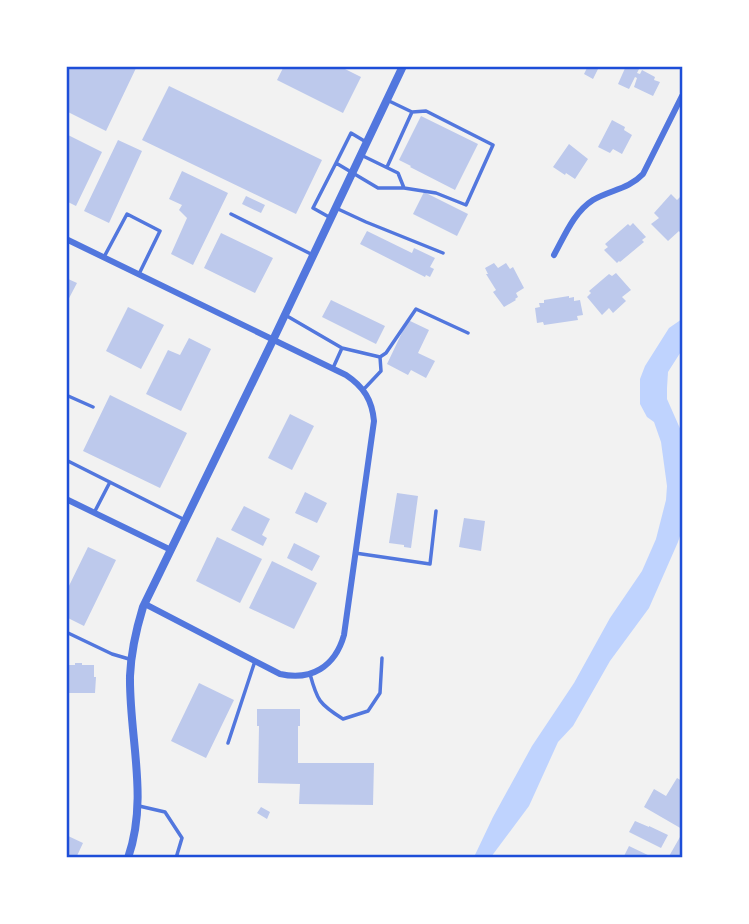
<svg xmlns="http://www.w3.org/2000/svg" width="749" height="924" font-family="Lato,sans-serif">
	<rect width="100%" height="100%" fill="#f2f2f2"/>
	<path fill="#bfd3fe" d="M682 319V350L668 372 667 388V399L682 433V530L678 542 649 608 610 661 573 726 558 742 529 806 491 857H474L493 817 532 746 574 683 610 618 642 571 656 539 666 500 667 486 661 442 654 422 647 417 640 404V379L645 366 669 328Z"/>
	<path fill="#bdc9ec" d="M66 66H137L106 131 66 111Z
		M284 66H339L361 77 343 113 277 80Z
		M588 66 599 67 593 79 584 74Z
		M626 66H634L639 69 637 73 640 74 642 70 655 77 654 80 660 82 653 96 634 87 637 78 635 77 629 89 618 84Z
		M169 86 322 160 296 214 142 140Z
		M421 116 478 144 455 190 410 167 411 166 399 160Z
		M612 120 625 127 624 130 632 135 622 154 613 149 610 153 598 147Z
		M66 134 102 152 76 206 66 201Z
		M118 140 142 151 109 223 84 211Z
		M569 144 588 159 575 179 566 173 565 175 553 167Z
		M182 171 228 193 193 265 171 254 187 218 179 210 182 205 169 199Z
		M424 192 468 214 457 236 413 214Z
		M671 194 677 200 682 195V235L679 231 668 241 651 224 659 218 654 213Z
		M246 196 265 205 261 213 242 204Z
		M633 223 646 237 642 240 644 242 620 262 619 261 617 263 604 250 608 247 605 244 628 224 630 226Z
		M367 231 412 253 414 248 435 258 430 267 434 269 430 277 426 275 425 277 360 244Z
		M221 233 273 258 255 293 204 268Z
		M494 263 498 268 506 263 510 269 513 267 524 288 516 293 518 297 515 299 516 300 504 307 493 292 496 290 486 274H488L485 268Z
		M616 273 631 290 622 297 626 301 613 313 609 308 602 315 587 297 591 293 589 291 609 274 612 276Z
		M66 278 77 283 66 304Z
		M569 296V298L574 297V301L580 300 583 315 577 316 578 320 544 325 543 322 537 323 535 308 540 307 539 303H544V300Z
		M331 300 385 326 376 344 322 317Z
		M128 307 164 325 141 369 106 351Z
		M408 320 429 330 418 353 435 361 426 378 411 370 408 375 387 364Z
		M189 338 211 349 181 411 146 394 168 350 180 355Z
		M110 395 187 433 160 488 83 451Z
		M290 414 314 426 292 470 268 458Z
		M305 492 327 503 317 523 295 513Z
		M397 493 418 496 411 548 404 547V545L389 543Z
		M244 506 270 519 262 535 267 538 263 546 231 530Z
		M464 518 485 521 481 551 459 547Z
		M217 537 262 559 240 603 196 581Z
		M294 543 320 556 312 571 287 558Z
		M88 547 116 560 84 626 66 617V592Z
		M272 561 317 583 294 629 249 608Z
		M75 663H82V665H94V677H96L95 693H66V665H75Z
		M199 683 234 700 206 758 171 741Z
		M257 709H300V726H298V763H374L373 805 299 804 300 784 258 783 259 726H257Z
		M677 778 682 781V829L644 807 654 789 666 796Z
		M261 807 270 812 267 819 257 813Z
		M635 821 649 827V826L668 835 661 848 629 832Z
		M66 835 83 843 76 858 66 855Z
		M680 837 682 839V858H668Z
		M629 846 654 858H623Z"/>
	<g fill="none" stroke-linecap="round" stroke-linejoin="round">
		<path stroke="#5277de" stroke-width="3.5" d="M336 163 351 133 366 142
			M387 167 412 112 387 100
			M404 188 436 193 466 205 493 145 426 111 412 112
			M338 209 366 222 443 253
			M231 214 313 255
			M329 217 313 208 336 163 378 188H404L398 173 361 155
			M104 257 127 214 160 231 139 274
			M287 316 342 348 380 357 386 353 416 309 468 333
			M333 368 342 348
			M364 389 381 371 380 357
			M66 395 93 407
			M66 460 183 519
			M95 511 110 482
			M355 553 430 564 436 511
			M66 632 112 654 129 659
			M310 674C317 700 319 704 343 719L368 711 380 693 382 658
			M228 743 255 661
			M139 806 165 812 182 838 176 858"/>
		<path stroke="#5277de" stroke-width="6" d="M66 239 346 375C364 387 372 400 374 421L344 635C335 667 311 681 280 674L145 604
			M554 255C565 235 574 212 593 200 610 190 629 189 643 174L682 96
			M66 499 171 550"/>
		<path stroke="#5277de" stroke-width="8" d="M128 858C149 798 129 737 130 676 131 652 136 630 143 607L273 340 403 66"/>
	</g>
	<rect width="749" height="924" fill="none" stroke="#ffffff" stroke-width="136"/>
	<rect x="68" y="68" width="613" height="788" fill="none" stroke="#1d4ed8" stroke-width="2.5"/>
</svg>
